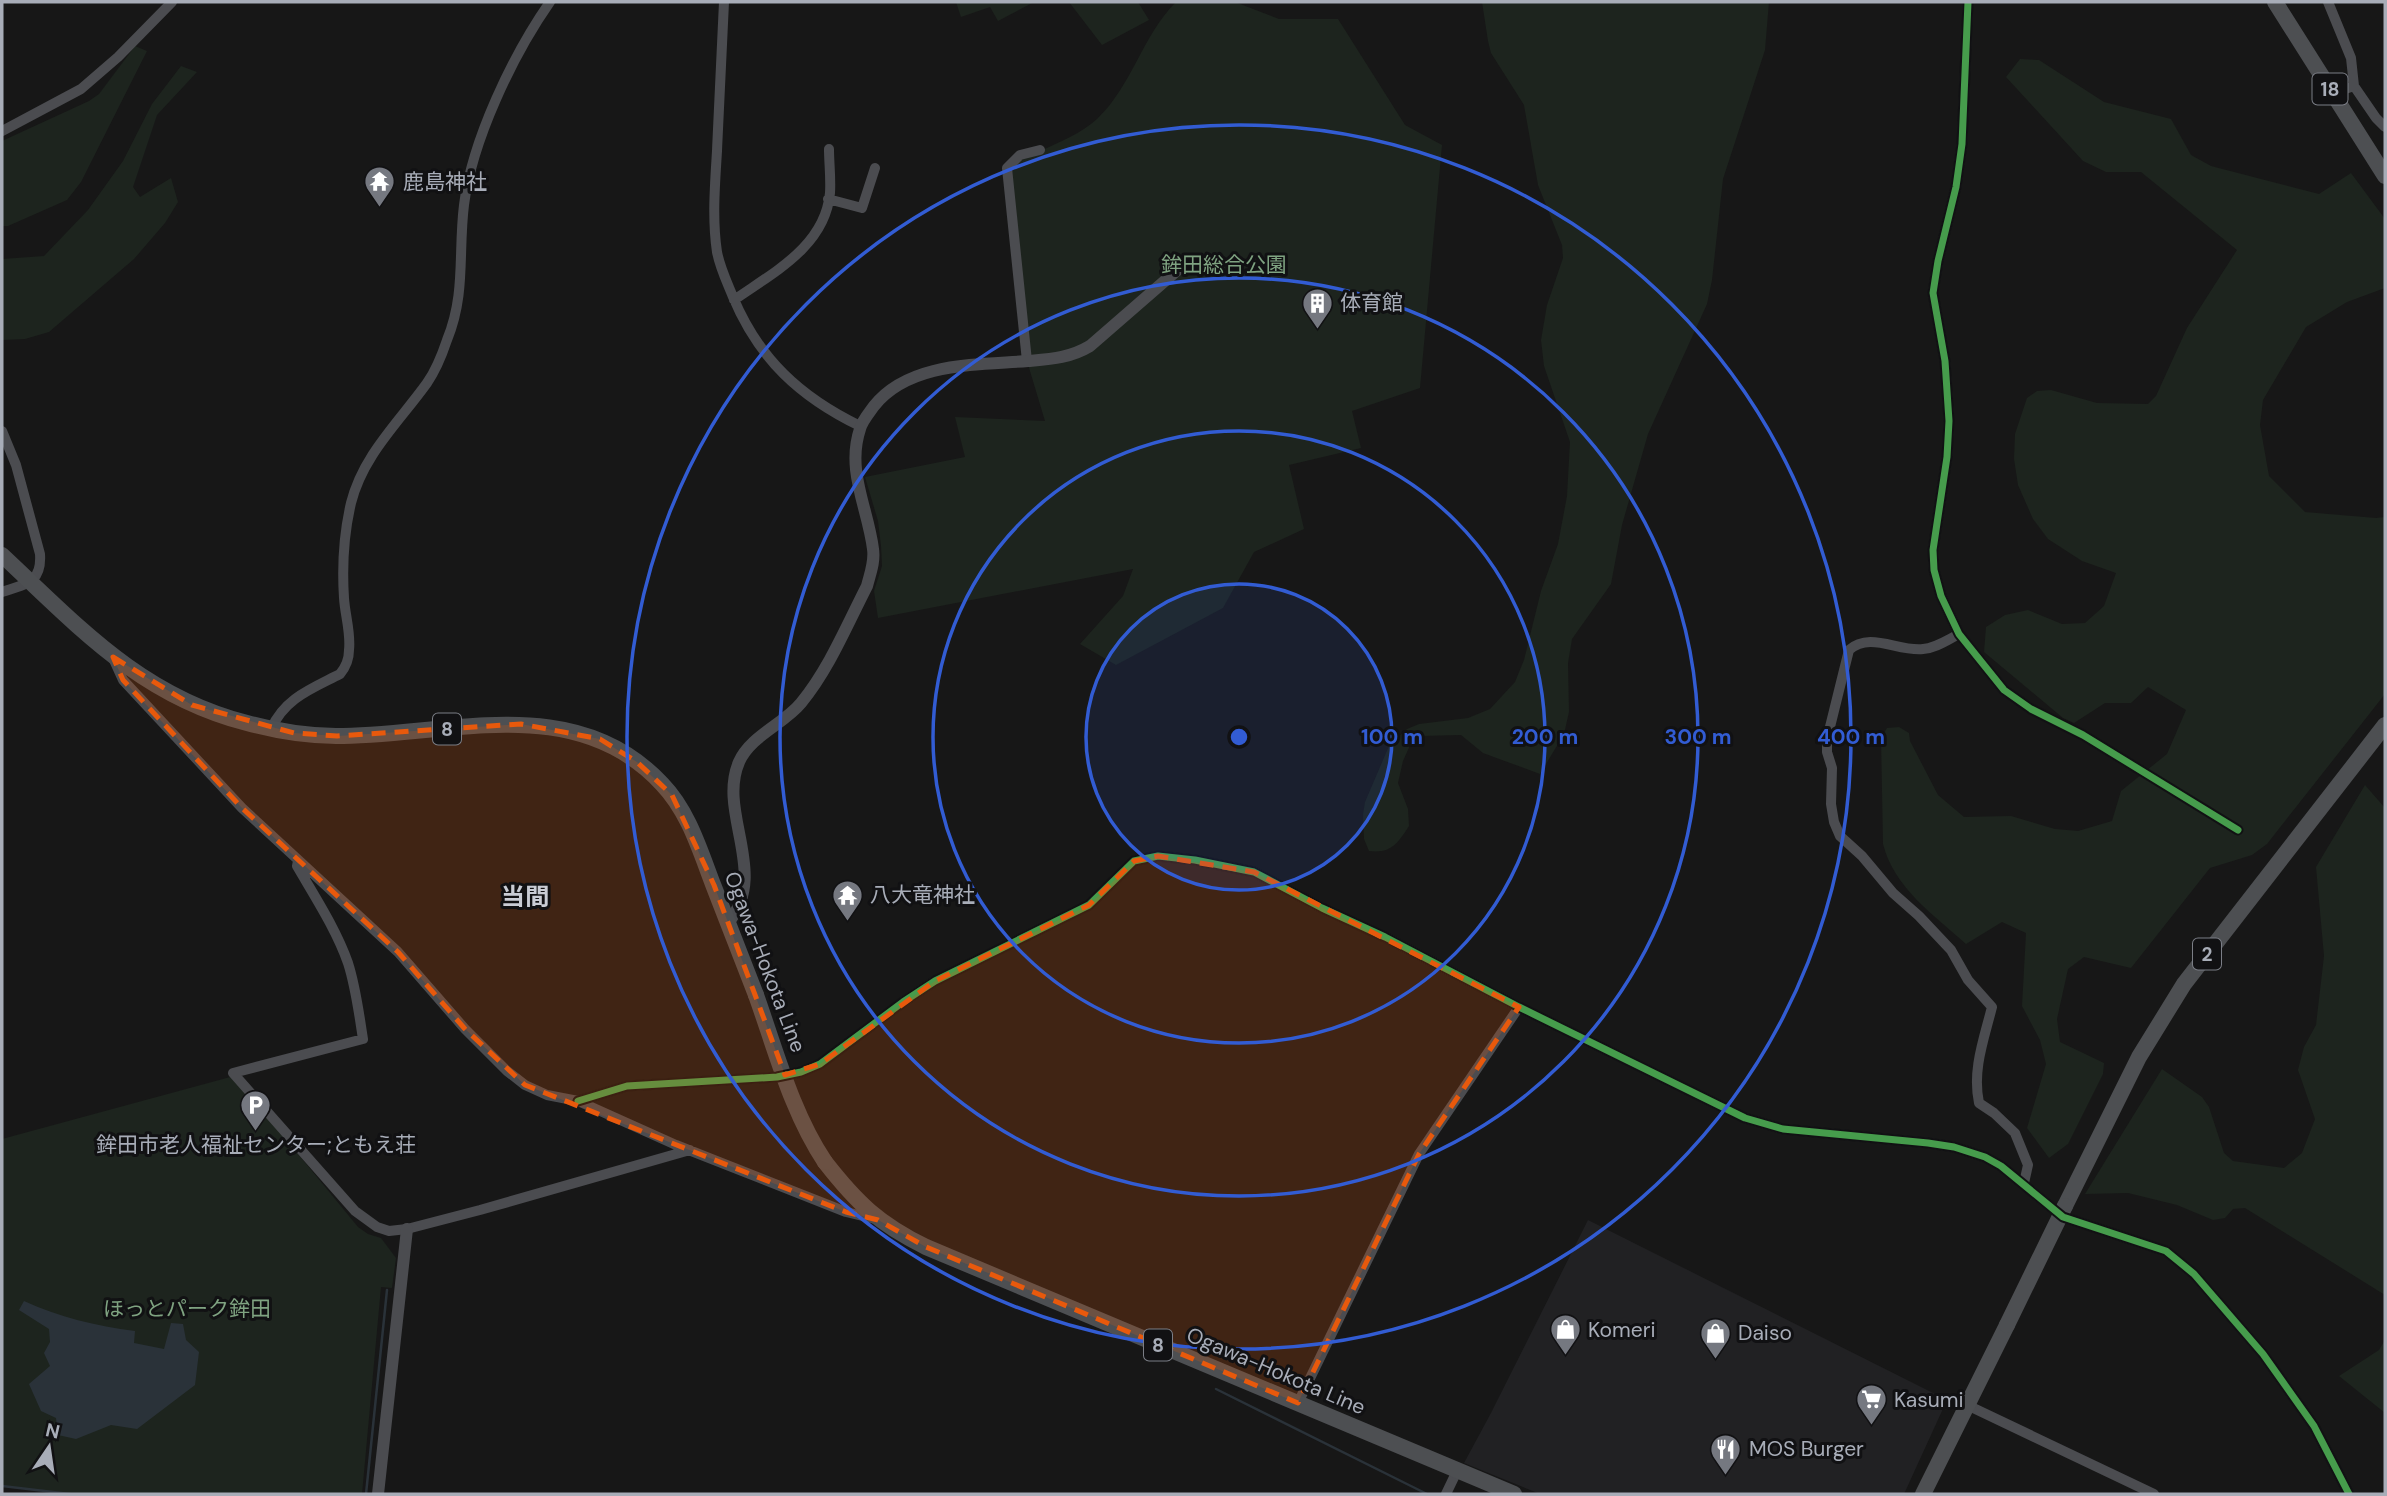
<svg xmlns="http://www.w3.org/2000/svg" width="2387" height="1496" font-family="'DM Sans','Noto Sans JP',sans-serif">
	<rect width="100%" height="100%" fill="#171717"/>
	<path fill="#212123" d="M1588 1220 1947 1400 1904 1494H1540L1464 1463 1491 1413Z"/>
	<path fill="#1d241e" d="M956 2H1034L998 21 990 7 961 17Z
		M1069 2H1138L1149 20 1102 45Z
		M1176 2H1235L1279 19H1338L1405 125 1442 145 1420 388 1352 411 1361 448 1289 465 1304 529 1254 552 1223 608 1116 665 1080 644 1123 596 1133 569 878 618 874 591 882 566 881 546 878 521 865 477 965 457 955 417 1045 421 1027 361 1007 168C1016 158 1027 156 1040 151 1058 143 1082 133 1097 119 1132 86 1142 36 1176 2Z
		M1482 2H1769L1765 50 1723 179 1712 280 1707 304 1648 434 1622 525 1611 584 1572 639 1568 663 1569 712 1564 734 1540 774 1483 753 1461 735 1420 736 1411 743 1403 761 1398 783 1408 809 1409 826C1398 843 1391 854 1369 851L1364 839 1363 814 1365 802 1389 746 1407 729 1419 724 1468 718 1490 709 1515 682 1524 660 1541 591 1558 544 1567 496 1570 442 1544 366 1541 340 1547 305 1563 258 1562 245 1538 185 1524 105 1491 53 1488 41Z
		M135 46 147 51 81 182 67 200 8 226H2V141L89 101 99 94Z
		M2020 59 2039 60 2104 102 2171 119 2191 155 2211 166 2319 194 2351 173 2385 219V288L2347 302 2306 327 2263 400 2260 425 2269 476 2305 512 2376 518 2385 517V694L2267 844 2252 855 2210 868 2131 968 2084 957 2068 969 2057 1019 2060 1042 2104 1063 2103 1074 2068 1144 2049 1158 2027 1128 2046 1064 2040 1040 2022 1006 2026 933 2002 922 1966 944C1934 915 1894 888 1883 844L1881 738 1887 728 1899 727 1909 733 1910 741 1938 795 1964 817 2011 816 2055 829 2078 831 2112 821 2121 791 2167 754 2186 710 2148 687 2131 703H2105L2074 723 2063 718 1984 652 1986 627 2005 615 2028 610 2062 624 2085 623 2104 606 2116 573 2082 561 2048 539 2033 519 2018 485 2014 459 2015 434 2027 398 2037 391 2051 390 2097 403 2148 404 2156 396 2187 328 2237 250 2141 172H2106L2083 161 2006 77Z
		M181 66 197 72 157 115 133 187 140 197 171 178 178 202 165 223 134 259 49 332 25 339 2 340V259L44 256 88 210 123 161 152 104Z
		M2365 785 2385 808V1295L2245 1208 2233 1209 2225 1218 2213 1220 2177 1205 2128 1193 2085 1194 2162 1069 2202 1097 2209 1107 2224 1153 2233 1161 2284 1168 2302 1153 2315 1119 2298 1070 2304 1047 2316 1025 2324 956 2316 867Z
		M234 1076 358 1227 368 1234 381 1238 396 1258 392 1288 381 1287 362 1494H72L2 1486V1139Z
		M2385 1340V1413L2339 1376 2379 1350Z"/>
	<path fill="#2a3239" d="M24 1301C59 1317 96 1326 135 1331L134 1343 164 1349 171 1323 183 1324 186 1340 199 1352 195 1385 137 1429 111 1425 76 1439 58 1435 56 1418 41 1411 29 1384 50 1366 44 1353 50 1342 49 1329 19 1310Z"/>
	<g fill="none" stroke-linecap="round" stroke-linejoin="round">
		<path stroke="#2a3239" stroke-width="2.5" d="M1216 1389 1427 1494
			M2 1486 70 1494
			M366 1494 387 1290"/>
		<path stroke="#4b4c50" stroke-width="10" d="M724 2C722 51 719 101 717 151 715 184 712 219 717 252 720 268 727 282 733 297 759 359 800 397 860 426
			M1968 2 1962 144 1956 187 1938 261 1933 293 1945 361 1949 421 1947 457 1933 550 1934 570 1941 596 1959 634 2004 690 2031 709 2083 735 2238 830
			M2328 2 2351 58 2354 86 2333 93
			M2354 86 2376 118 2385 127
			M2 131 81 89 118 57 172 2
			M828 199 862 208 875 168
			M734 300C774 272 825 246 830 193 831 178 829 163 829 149
			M1027 361 1007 168 1020 155 1040 150
			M2 431 16 465 40 554C42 583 26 584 2 592
			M1959 634C1947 640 1936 648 1923 649 1898 652 1870 631 1849 650L1827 739V752L1832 768 1831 804 1834 822 1840 836 1862 856 1893 893 1919 916 1951 950 1968 980 1992 1007C1984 1039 1972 1070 1979 1103L1994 1113 2015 1133 2028 1165 2024 1183
			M113 658 123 680 242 808 398 952 465 1029 507 1071 525 1085 547 1095 578 1101 676 1145 846 1212 875 1219
			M271 729C285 698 311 689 340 674 345 668 349 659 349 650 351 633 345 615 344 598 342 567 344 533 351 503 363 455 399 422 427 383 436 370 442 355 447 340 466 294 458 253 464 205 472 140 513 55 550 2
			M298 861 297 866C315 897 336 929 348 963 356 988 359 1014 363 1039L233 1073 355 1211 377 1227 389 1231 407 1229 480 1210 690 1150
			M578 1101 627 1086 777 1077 801 1072 820 1064 903 1002 935 981 1089 905 1134 861 1158 856 1195 860 1254 872 1322 908 1385 937 1519 1007 1745 1118 1783 1129 1928 1143 1954 1147 1985 1157 2001 1166 2063 1217 2166 1251 2194 1274 2263 1354 2314 1426 2349 1494
			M1298 1403 1419 1154 1519 1007
			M1967 1405 2154 1494
			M1446 1494 1457 1471"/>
		<path stroke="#4b4c50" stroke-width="12" d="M728 923C770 873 717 813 739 762 750 736 784 724 801 703 829 669 847 625 867 586 870 574 875 562 873 549 868 508 846 471 860 429 862 421 869 413 874 406 909 362 977 365 1028 361 1051 359 1070 358 1090 346L1182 266
			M378 1494 407 1229"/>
		<path stroke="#4d4f52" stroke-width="16" d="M2275 2 2385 176
			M2 555C79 627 141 696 247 723 276 731 306 736 336 736 447 736 575 690 662 784 689 812 700 851 714 887 728 923 742 959 756 995
			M825 1162C857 1203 879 1224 926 1247L1514 1494
			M2065 1206 2139 1057 2184 984 2385 725
			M1923 1494 2007 1325"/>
		<path stroke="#4d4f52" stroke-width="16" d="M756 995C776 1051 792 1113 825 1162
			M2007 1325 2065 1206"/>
		<defs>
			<path id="cycleway" d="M1968 2 1962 144 1956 187 1938 261 1933 293 1945 361 1949 421 1947 457 1933 550 1934 570 1941 596 1959 634 2004 690 2031 709 2083 735 2238 830
				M578 1101 627 1086 777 1077 801 1072 820 1064 903 1002 935 981 1089 905 1134 861 1158 856 1195 860 1254 872 1322 908 1385 937 1519 1007 1745 1118 1783 1129 1928 1143 1954 1147 1985 1157 2001 1166 2063 1217 2166 1251 2194 1274 2263 1354 2314 1426 2349 1494"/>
		</defs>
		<use href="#cycleway" stroke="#111113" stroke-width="11"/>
		<use href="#cycleway" stroke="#469c4c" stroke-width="7"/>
	</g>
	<path fill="#e8590c" fill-opacity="0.2" stroke="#e8590c" stroke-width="5" stroke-dasharray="14 9" stroke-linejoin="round" d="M113 657 192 705 294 733 337 736 521 724 600 739 637 762 672 795 714 885 785 1075 820 1064 935 981 1089 905 1134 861 1158 856 1254 872 1519 1007 1419 1154 1298 1403 926 1247 878 1220 846 1212 525 1085 465 1029 398 952 242 808 123 680Z"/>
	<circle cx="1239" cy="737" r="153" fill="#325cd3" fill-opacity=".12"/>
	<g fill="none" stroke="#325cd3" stroke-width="3.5">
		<circle cx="1239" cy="737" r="153"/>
		<circle cx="1239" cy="737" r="306"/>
		<circle cx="1239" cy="737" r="459"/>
		<circle cx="1239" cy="737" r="612"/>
	</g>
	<defs>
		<symbol id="temple-pin" viewBox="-11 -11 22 30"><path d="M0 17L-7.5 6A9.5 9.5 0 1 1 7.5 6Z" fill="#757880" stroke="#111113"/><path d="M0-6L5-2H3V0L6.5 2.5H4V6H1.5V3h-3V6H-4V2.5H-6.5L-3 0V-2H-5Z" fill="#fff"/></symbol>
		<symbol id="building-pin" viewBox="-11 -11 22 30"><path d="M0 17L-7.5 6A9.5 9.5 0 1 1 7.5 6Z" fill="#757880" stroke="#111113"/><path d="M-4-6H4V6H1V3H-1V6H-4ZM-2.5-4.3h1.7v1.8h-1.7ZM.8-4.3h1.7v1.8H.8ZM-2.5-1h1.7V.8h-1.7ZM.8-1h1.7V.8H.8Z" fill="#fff"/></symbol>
		<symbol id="parking-pin" viewBox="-11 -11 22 30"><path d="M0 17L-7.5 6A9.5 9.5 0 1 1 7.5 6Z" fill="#757880" stroke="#111113"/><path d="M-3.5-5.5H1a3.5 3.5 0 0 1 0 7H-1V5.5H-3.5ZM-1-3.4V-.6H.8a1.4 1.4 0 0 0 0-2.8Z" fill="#fff"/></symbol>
		<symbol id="shop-pin" viewBox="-11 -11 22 30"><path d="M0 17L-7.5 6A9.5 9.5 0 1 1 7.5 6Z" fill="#757880" stroke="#111113"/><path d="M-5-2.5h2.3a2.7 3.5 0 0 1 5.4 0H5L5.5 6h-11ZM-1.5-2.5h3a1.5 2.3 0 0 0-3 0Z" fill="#fff"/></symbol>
		<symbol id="supermarket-pin" viewBox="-11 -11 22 30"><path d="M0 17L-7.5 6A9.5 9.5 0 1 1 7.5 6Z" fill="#757880" stroke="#111113"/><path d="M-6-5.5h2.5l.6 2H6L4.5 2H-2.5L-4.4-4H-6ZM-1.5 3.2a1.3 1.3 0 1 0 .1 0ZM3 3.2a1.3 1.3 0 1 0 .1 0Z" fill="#fff"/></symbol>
		<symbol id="restaurant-pin" viewBox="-11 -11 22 30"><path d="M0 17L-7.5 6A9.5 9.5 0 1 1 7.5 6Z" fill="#757880" stroke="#111113"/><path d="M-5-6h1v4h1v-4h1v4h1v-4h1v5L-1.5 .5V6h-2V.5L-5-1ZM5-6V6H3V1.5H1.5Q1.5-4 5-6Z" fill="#fff"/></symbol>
	</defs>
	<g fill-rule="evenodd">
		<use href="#temple-pin" x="362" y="164" width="35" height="47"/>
		<use href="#building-pin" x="1300" y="286" width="35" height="47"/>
		<use href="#temple-pin" x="830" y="878" width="35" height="47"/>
		<use href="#parking-pin" x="238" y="1088" width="35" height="47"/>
		<use href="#shop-pin" x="1548" y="1312" width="35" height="47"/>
		<use href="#shop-pin" x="1698" y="1316" width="35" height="47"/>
		<use href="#supermarket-pin" x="1854" y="1382" width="35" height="47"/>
		<use href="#restaurant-pin" x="1708" y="1432" width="35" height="47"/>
	</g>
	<g text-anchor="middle" stroke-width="6" stroke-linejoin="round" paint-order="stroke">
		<g fill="#111113" stroke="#7b7e86" stroke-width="2">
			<rect x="2312.5" y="73.5" width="35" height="31" rx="5"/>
			<rect x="433" y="713.5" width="28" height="31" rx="5"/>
			<rect x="2193" y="938.5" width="28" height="31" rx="5"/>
			<rect x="1144" y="1329.5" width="28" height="31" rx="5"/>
		</g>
		<g font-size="19" font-weight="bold" fill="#a8adb8">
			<text x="2330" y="96">18</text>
			<text x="447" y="736">8</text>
			<text x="2207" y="961">2</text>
			<text x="1158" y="1352">8</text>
		</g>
		<g font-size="21" fill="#a8adb8" stroke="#111113" text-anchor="start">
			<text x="403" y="189">鹿島神社</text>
			<text x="1340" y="310">体育館</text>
			<text x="870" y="902">八大竜神社</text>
			<text x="256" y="1152" text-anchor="middle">鉾田市老人福祉センター;ともえ荘</text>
			<text x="1588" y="1337">Komeri</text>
			<text x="1738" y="1340">Daiso</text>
			<text x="1894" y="1407">Kasumi</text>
			<text x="1749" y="1456">MOS Burger</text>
		</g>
		<g font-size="21" fill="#7fa381" stroke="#111113">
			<text x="1224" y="272">鉾田総合公園</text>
			<text x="187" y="1316">ほっとパーク鉾田</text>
		</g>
		<g font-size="21" fill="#a8adb8" stroke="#111113">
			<text transform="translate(765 962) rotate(69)" y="7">Ogawa-Hokota Line</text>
			<text transform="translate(1276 1371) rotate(23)" y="7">Ogawa-Hokota Line</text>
		</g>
		<g font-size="24" font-weight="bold" fill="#c9ccd4" stroke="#111113">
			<text x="525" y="905">当間</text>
		</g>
	</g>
	<circle cx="1239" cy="737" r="10" fill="#325cd3" stroke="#111113" stroke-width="3.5"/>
	<g font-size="21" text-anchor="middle" font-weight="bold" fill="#325cd3" stroke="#111113" stroke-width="6" stroke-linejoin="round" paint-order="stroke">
		<text x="1392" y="744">100 m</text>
		<text x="1545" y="744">200 m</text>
		<text x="1698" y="744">300 m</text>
		<text x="1851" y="744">400 m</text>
	</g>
	<rect width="2387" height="1496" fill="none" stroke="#a8adb8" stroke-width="7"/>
	<g transform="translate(49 1447) rotate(13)" stroke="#111113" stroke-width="5" paint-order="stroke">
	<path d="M0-5L12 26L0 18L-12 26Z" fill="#a8adb8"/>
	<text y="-10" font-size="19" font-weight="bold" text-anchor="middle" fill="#a8adb8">N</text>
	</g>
</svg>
